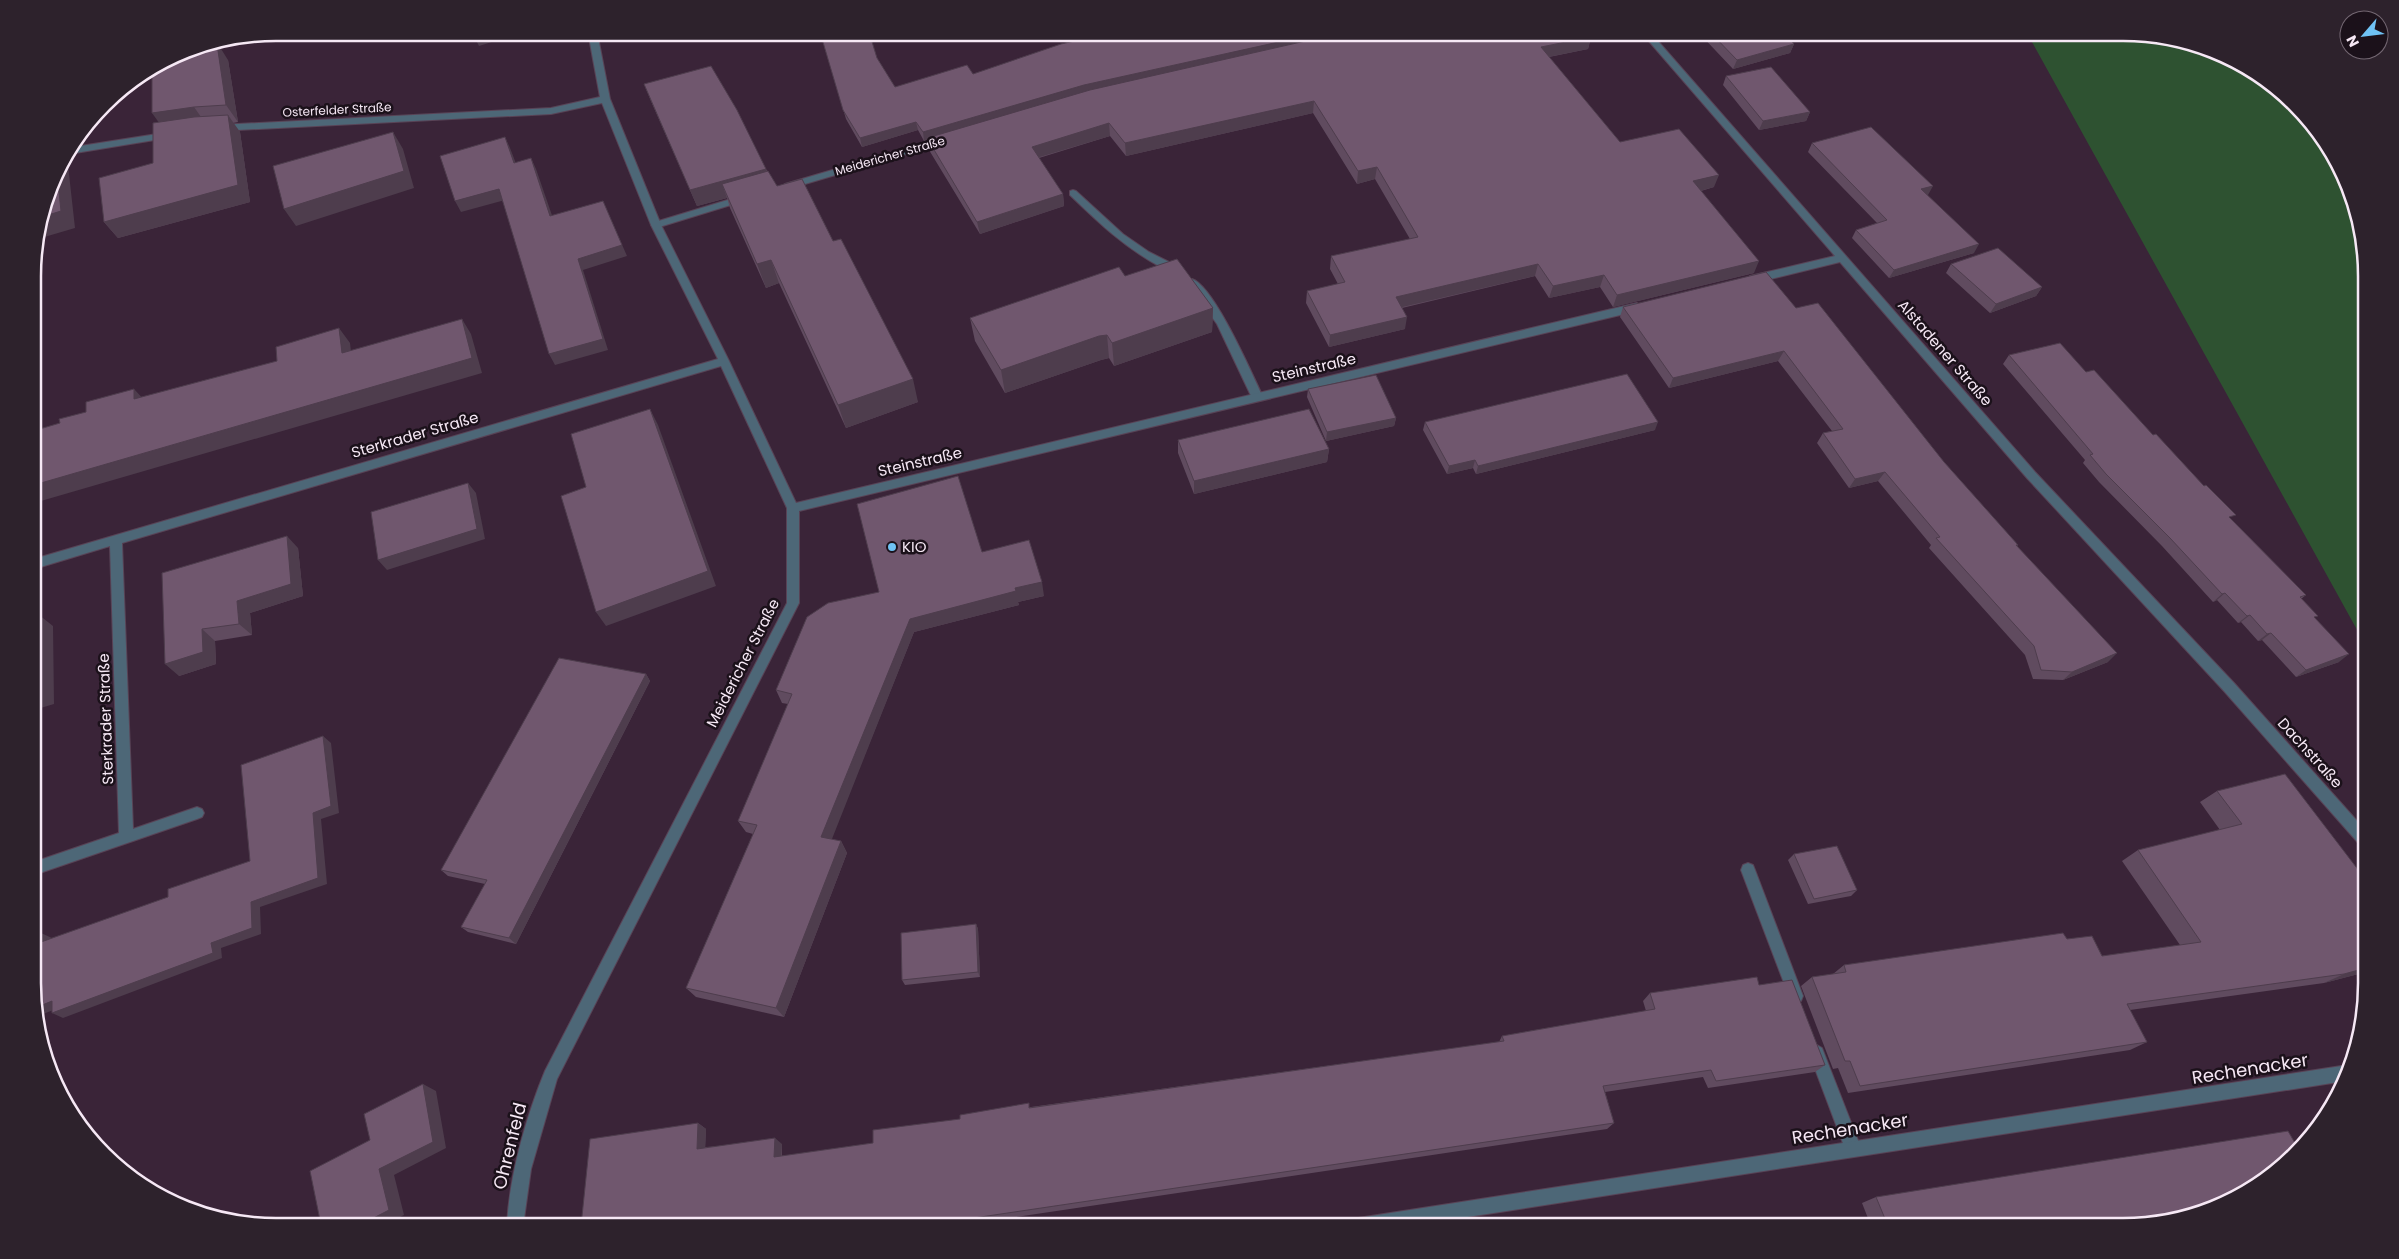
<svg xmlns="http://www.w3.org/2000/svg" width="2399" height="1259" font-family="Poppins,sans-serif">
	<rect width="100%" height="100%" fill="#3a2438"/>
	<path fill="#2e5231" d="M2122 32C2143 35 2167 35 2187 41 2265 64 2323 122 2353 197 2359 212 2361 229 2364 245L2366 646 2027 33Z"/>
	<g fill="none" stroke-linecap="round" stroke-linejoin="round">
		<defs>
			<path id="service" d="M1374 32H1392L1361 41 1357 38Z
				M944 137 947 138V142L788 189 783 186 785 184Z
				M1073 190 1076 191 1123 234 1149 252 1181 268V274C1173 276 1166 269 1159 266 1124 247 1098 222 1070 195V191Z
				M744 195 747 196V200L656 228 651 225 652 223Z
				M1192 279C1214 286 1252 374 1263 397L1261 400H1253L1217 324 1187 283Z
				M1748 863 1753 865 1755 870 1803 996 1801 1001 1796 1003 1791 1001 1789 996 1741 870 1743 865Z
				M1817 1045 1822 1048 1861 1148 1859 1154 1853 1156 1847 1154 1809 1053 1812 1048Z"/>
			<path id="minor" d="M588 32H597L610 99 661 225 729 361 796 503 1637 303 1642 307 1637 311 799 511V603L557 1079 531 1169 523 1226H507C509 1177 526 1117 545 1071L787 603V508L721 366 122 543 133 829 197 807 202 809 204 813 202 817 197 819 34 875V862L119 833 110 546 34 569V559L718 359 651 225 602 103 551 114 219 131 214 128 219 125 551 108 600 97Z
				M1641 32H1650L2035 472 2234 683 2366 831V847L2361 846 2224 691 2027 478 1840 262 1754 283 1750 282V276L1835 256Z
				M170 132 175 135 173 137 69 154 74 147Z
				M2348 1065 2350 1066 2345 1081 1409 1226H1350L1352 1220 1358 1218Z"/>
		</defs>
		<use href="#service" stroke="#584356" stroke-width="2"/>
		<use href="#minor" stroke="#584356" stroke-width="2"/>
		<use href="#service" fill="#4d6777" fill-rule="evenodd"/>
		<use href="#minor" fill="#4d6777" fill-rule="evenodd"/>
	</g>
	<path fill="#604b5f" d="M820 32 877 58 895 87 973 74 1381 40 1591 37 1588 49 1549 57 1620 142 1714 187 1701 191 1754 273 1613 307 1600 287 1549 298 1535 276 1402 308 1405 329 1329 347 1306 303 1307 291 1338 284 1330 269 1331 256 1410 239 1375 179 1357 184 1313 113 1126 156 1110 136 1039 158 1063 194 1064 206 980 234 929 150 928 140 924 141 918 130 862 147 846 119Z
		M1698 32H1782L1794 44 1790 53 1733 69Z
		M228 60 238 122 233 123 240 132 250 202 118 238 104 222 153 163 159 122Z
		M1726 76 1810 112 1806 121 1759 130 1723 85Z
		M644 84 766 169 777 186 833 241 918 402 846 428 779 283 766 288 730 208 727 198 697 206 651 101Z
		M1812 143 1928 195H1927L1974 253 1889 278 1852 238 1856 230 1877 223 1808 152Z
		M1951 264 2042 287 2036 296 1990 313 1946 273Z
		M1125 276 1213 308 1212 332 1114 366 1109 358 1101 360 1005 393 975 341 970 318Z
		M1623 307 1796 308 1944 462 2018 545 2017 546 2108 662 2063 680 2033 679 2025 655 1929 548 1931 545 1878 481 1849 488 1817 443 1823 433 1832 431 1778 361 1669 388 1620 317Z
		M2009 355 2086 372 2306 595 2301 599 2315 618 2339 662 2296 677 2262 640 2258 641 2241 622 2238 623 2217 600 2213 602 2162 546 2099 482 2083 463 2085 460 2003 364Z
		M1308 389 1396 418 1394 426 1326 441 1307 397Z
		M1425 422 1655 430 1476 474 1473 468 1447 474 1423 430Z
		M1178 440 1329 449 1327 462 1194 494 1178 453Z
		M298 548 303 596 250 613 252 635 215 641 216 664 179 676 162 573Z
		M982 552 1044 596 1018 602 1019 605 914 632 831 839 841 841 847 853 784 1017 696 997 686 988 753 834 746 832 738 821 788 704 782 703 776 690 879 592Z
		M646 674 650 681 516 944 468 932 461 927 485 884 448 876 441 870Z
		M2217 791 2366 972 2324 983 2130 1010 2147 1042 2130 1050 1848 1093 1838 1068 1833 1069 1801 986 1812 977 1833 974 1844 965 2067 939 2102 956 2180 945 2122 861 2138 850 2220 830 2200 802Z
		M1794 854 1857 890 1851 896 1808 904 1788 860Z
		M976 924 978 929 980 977 905 985 902 980Z
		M1759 985 1825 1065 1815 1072 1708 1088 1703 1077 1605 1092 1614 1123 1607 1129 956 1226H581L698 1123 706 1129 705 1147 782 1144V1156L873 1143 960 1119 1031 1107 1499 1042 1502 1036 1646 1011 1643 1001 1650 993Z
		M1876 1197 2138 1226H1871L1862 1203Z"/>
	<path fill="#4e3d4d" d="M472 32H524L479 46Z
		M1324 32H1363L927 138 928 140 924 141 923 132 1084 85Z
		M1591 37 1588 49 1538 59 1541 47Z
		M217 44H218L228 60 238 122 226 105Z
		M1794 44 1790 53 1733 69 1737 60Z
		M1314 101 1313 113 1126 156 1125 143Z
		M194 107 206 124 165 131 152 113Z
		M1810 112 1806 121 1759 130 1763 121Z
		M228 115 240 132 250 202 118 238 104 222Z
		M916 122 918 130 862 147 860 138Z
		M1109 123 1110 136 1033 159 1032 147Z
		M393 132 403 149 414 188 296 226 284 209Z
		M505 137 510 148 520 174 514 163Z
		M67 156 75 228 41 238 42 241 38 242 58 169Z
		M531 158 536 169 556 227 550 216Z
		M1377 167 1375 179 1357 184 1358 171Z
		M766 169 772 186 722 184 727 198 697 206 690 190Z
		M1719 175 1714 187 1689 194 1693 181Z
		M1933 186 1928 195 1916 198 1921 189Z
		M499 189 505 200 461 212 455 201Z
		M1063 194 1064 206 980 234 977 222Z
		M603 201 627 256 583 270 608 350 555 365 549 354 578 259Z
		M1979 244 1974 253 1889 278 1894 270Z
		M771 260 779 283 766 288 757 264Z
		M1759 261 1754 273 1613 307 1617 295Z
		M1538 264 1535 276 1394 309 1396 297Z
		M1604 275 1600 287 1549 298 1553 286Z
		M2042 287 2036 296 1990 313 1996 304Z
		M1213 308 1212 332 1114 366 1112 343Z
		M1407 317 1405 329 1329 347 1330 335Z
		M462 319 471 334 482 373 34 503V485Z
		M339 328 350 343 353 368 342 353Z
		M1107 335 1109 358 1101 360 1005 393 1001 370 1099 336Z
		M1784 351 1778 361 1669 388 1673 378Z
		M913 379 918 402 846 428 838 405Z
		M134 389 148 404 134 399Z
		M650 409 658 425 716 586 606 626 596 612Z
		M1396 418 1394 426 1326 441 1327 432Z
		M1658 422 1655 430 1476 474 1478 466Z
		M1329 449 1327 462 1194 494V481Z
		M1475 460 1473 468 1447 474 1449 466Z
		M1885 472 1878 481 1849 488 1855 479Z
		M468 483 476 493 485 539 387 570 378 560Z
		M287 536 298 548 303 596 250 613 252 635 239 624 237 601Z
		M1042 582 1044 596 1018 602 1019 605 914 632 828 849 821 837 910 619 1015 588Z
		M2225 593 2217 600 2213 602 2222 594Z
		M34 611 53 626 54 704 34 710Z
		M2250 615 2241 622 2238 623 2247 616Z
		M202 629 215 641 216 664 179 676 165 664Z
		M2271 633 2262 640 2258 641 2267 634Z
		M2117 653 2108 662 2063 680 2072 672Z
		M2349 654 2339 662 2296 677 2306 670Z
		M646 674 650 681 516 944 509 938Z
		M323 736 331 743 339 813 321 819 327 884 260 907 261 934 221 948 222 958 63 1018 52 1013 211 943 251 902 313 813Z
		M841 841 847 853 784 1017 776 1008Z
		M976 924 978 929 980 977 978 972Z
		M41 933 52 938 41 942Z
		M2366 968V972L2324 983 2344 974Z
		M52 1001 64 1006 35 1017V1008Z
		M423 1084 436 1091 446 1148 394 1175 404 1215 382 1226H358L379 1169Z
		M698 1123 706 1129 705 1155 697 1149Z
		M775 1138 782 1144 781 1163 774 1157Z"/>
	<path fill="#70576e" stroke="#4e3d4d" d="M820 32H869L877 58 895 87 967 65 973 74 1061 44 1115 32H1324L1084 85 923 132 916 122 860 138 843 110Z
		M1345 32H1376L1381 40 1415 32H1587L1591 37 1541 47 1620 142 1679 129 1719 175 1693 181 1759 261 1617 295 1604 275 1553 286 1538 264 1396 297 1407 317 1330 335 1307 291 1345 282 1331 256 1418 237 1377 167 1358 171 1314 101 1125 143 1109 123 1032 147 1063 194 977 222 927 138 1090 90Z
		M1710 32H1782L1794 44 1737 60Z
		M217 44 226 105 194 107 152 113V70L183 51Z
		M711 66 737 110 766 169 690 190 644 84Z
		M1771 67 1810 112 1763 121 1726 76Z
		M228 115 238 185 104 222 99 178 153 163V123L194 117Z
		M1871 127 1933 186 1921 189 1979 244 1894 270 1856 230 1887 220 1812 143Z
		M393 132 404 171 284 209 273 166Z
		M505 137 514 163 531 158 550 216 603 201 622 245 578 259 603 339 549 354 499 189 455 201 440 156Z
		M768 171 777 186 802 179 833 241 841 239 913 379 838 405 771 260 757 264 722 184Z
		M57 173 61 211 45 216Z
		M1998 248 2042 287 1996 304 1951 264Z
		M1177 259 1213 308 1112 343 1107 335 1099 336 1001 370 970 318 1119 267 1125 276Z
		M1766 272 1796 308 1818 303 1944 462 2018 545H2016L2117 653 2072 672 2041 670 2034 646 1936 538 1940 537 1885 472 1855 479 1823 433 1843 429 1784 351 1673 378 1623 307Z
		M462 319 472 358 34 485 33 431 60 423 59 419 86 412V402L134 389V399L277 361 276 347 339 328 342 353Z
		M2060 343 2086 372 2094 370 2153 435 2156 434 2204 486 2206 485 2236 515 2229 517 2306 595 2300 597 2318 616 2314 617 2349 654 2306 670 2271 633 2267 634 2250 615 2247 616 2225 593 2222 594 2170 538 2106 474 2090 455 2093 454 2009 355Z
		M1627 374 1658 422 1478 466 1475 460 1449 466 1425 422Z
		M1376 375 1396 418 1327 432 1308 389Z
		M650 409 708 571 596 612 561 496 586 487 571 434Z
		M1309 409 1329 449 1194 481 1178 440Z
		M958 476 982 552 1029 540 1042 582 1015 588 1016 591 910 619 821 837 841 841 776 1008 686 988 757 825 738 821 792 694 776 690 807 617 828 603 879 592 857 504Z
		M468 483 477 529 378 560 371 512Z
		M287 536 291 584 237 601 239 624 202 629 203 652 165 664 162 573Z
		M559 658 646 674 509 938 461 927 487 880 441 870Z
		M323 736 331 806 313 813 318 878 251 902 252 928 211 943 213 953 52 1013V1001L35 1008 34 935 41 933V942L168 897V889L250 861 241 765Z
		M2285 774 2366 880V968L2344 974 2127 1004 2147 1042 1860 1086 1850 1061H1845L1812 977 1846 972 1844 965 2063 933 2067 939 2092 936 2102 956 2201 942 2138 850 2242 824 2217 791Z
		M1837 846 1857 890 1814 899 1794 854Z
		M976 924 978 972 902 980 901 933Z
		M1757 977 1759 985 1792 980 1825 1065 1716 1081 1711 1070 1603 1086 1614 1123 920 1226H581L590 1139 698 1123 697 1149 775 1138 774 1157 873 1143V1130L960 1119V1115L1029 1103V1108L1504 1041 1502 1036 1655 1009 1650 993Z
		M423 1084 433 1142 379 1169 389 1210 358 1226H318L321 1225 310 1171 370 1140 364 1114Z
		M2288 1131 2299 1150 2258 1186 2201 1214 2138 1226H1888L1876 1197Z"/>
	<circle fill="#6fc2f4" stroke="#1b111a" stroke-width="2" cx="892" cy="547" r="5"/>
	<g text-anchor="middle" stroke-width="5" stroke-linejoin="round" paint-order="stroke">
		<g font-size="12" fill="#f6e8f5" stroke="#1b111a">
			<text transform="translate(337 110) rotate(-3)" y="4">Osterfelder Straße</text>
			<text transform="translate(890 156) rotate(-16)" y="4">Meidericher Straße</text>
		</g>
		<g font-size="15" fill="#f6e8f5" stroke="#1b111a">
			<text transform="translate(1945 353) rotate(49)" y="5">Alstadener Straße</text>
			<text transform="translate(1314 368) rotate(-13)" y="5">Steinstraße</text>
			<text transform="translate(415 435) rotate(-16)" y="5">Sterkrader Straße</text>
			<text transform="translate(920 462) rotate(-13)" y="5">Steinstraße</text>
			<text transform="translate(743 663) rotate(-63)" y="5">Meidericher Straße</text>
			<text transform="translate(106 719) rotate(-92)" y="5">Sterkrader Straße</text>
			<text transform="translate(2310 753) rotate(48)" y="5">Dachstraße</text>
		</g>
		<g font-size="15" fill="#f6e8f5" stroke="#1b111a" text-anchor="start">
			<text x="902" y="552">KIO</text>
		</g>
		<g font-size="18" fill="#f6e8f5" stroke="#1b111a">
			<text transform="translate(2250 1069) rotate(-9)" y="6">Rechenacker</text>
			<text transform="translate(1850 1129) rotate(-9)" y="6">Rechenacker</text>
			<text transform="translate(510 1146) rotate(-76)" y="6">Ohrenfeld</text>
		</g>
	</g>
	<path d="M0 0H2399V1259H0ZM276 41H2123A235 235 0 0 1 2358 276V983A235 235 0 0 1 2123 1218H276A235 235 0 0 1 41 983V276A235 235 0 0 1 276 41Z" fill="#2d222c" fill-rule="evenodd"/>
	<path fill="none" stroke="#f6e8f5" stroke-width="2.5" d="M276 41H2123A235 235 0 0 1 2358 276V983A235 235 0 0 1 2123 1218H276A235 235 0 0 1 41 983V276A235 235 0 0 1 276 41Z"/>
	<g transform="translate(2364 35) rotate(242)"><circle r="24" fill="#1b111a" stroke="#736772"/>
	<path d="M0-4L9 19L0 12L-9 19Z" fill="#6fc2f4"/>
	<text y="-8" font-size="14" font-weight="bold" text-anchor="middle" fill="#f6e8f5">N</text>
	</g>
</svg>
